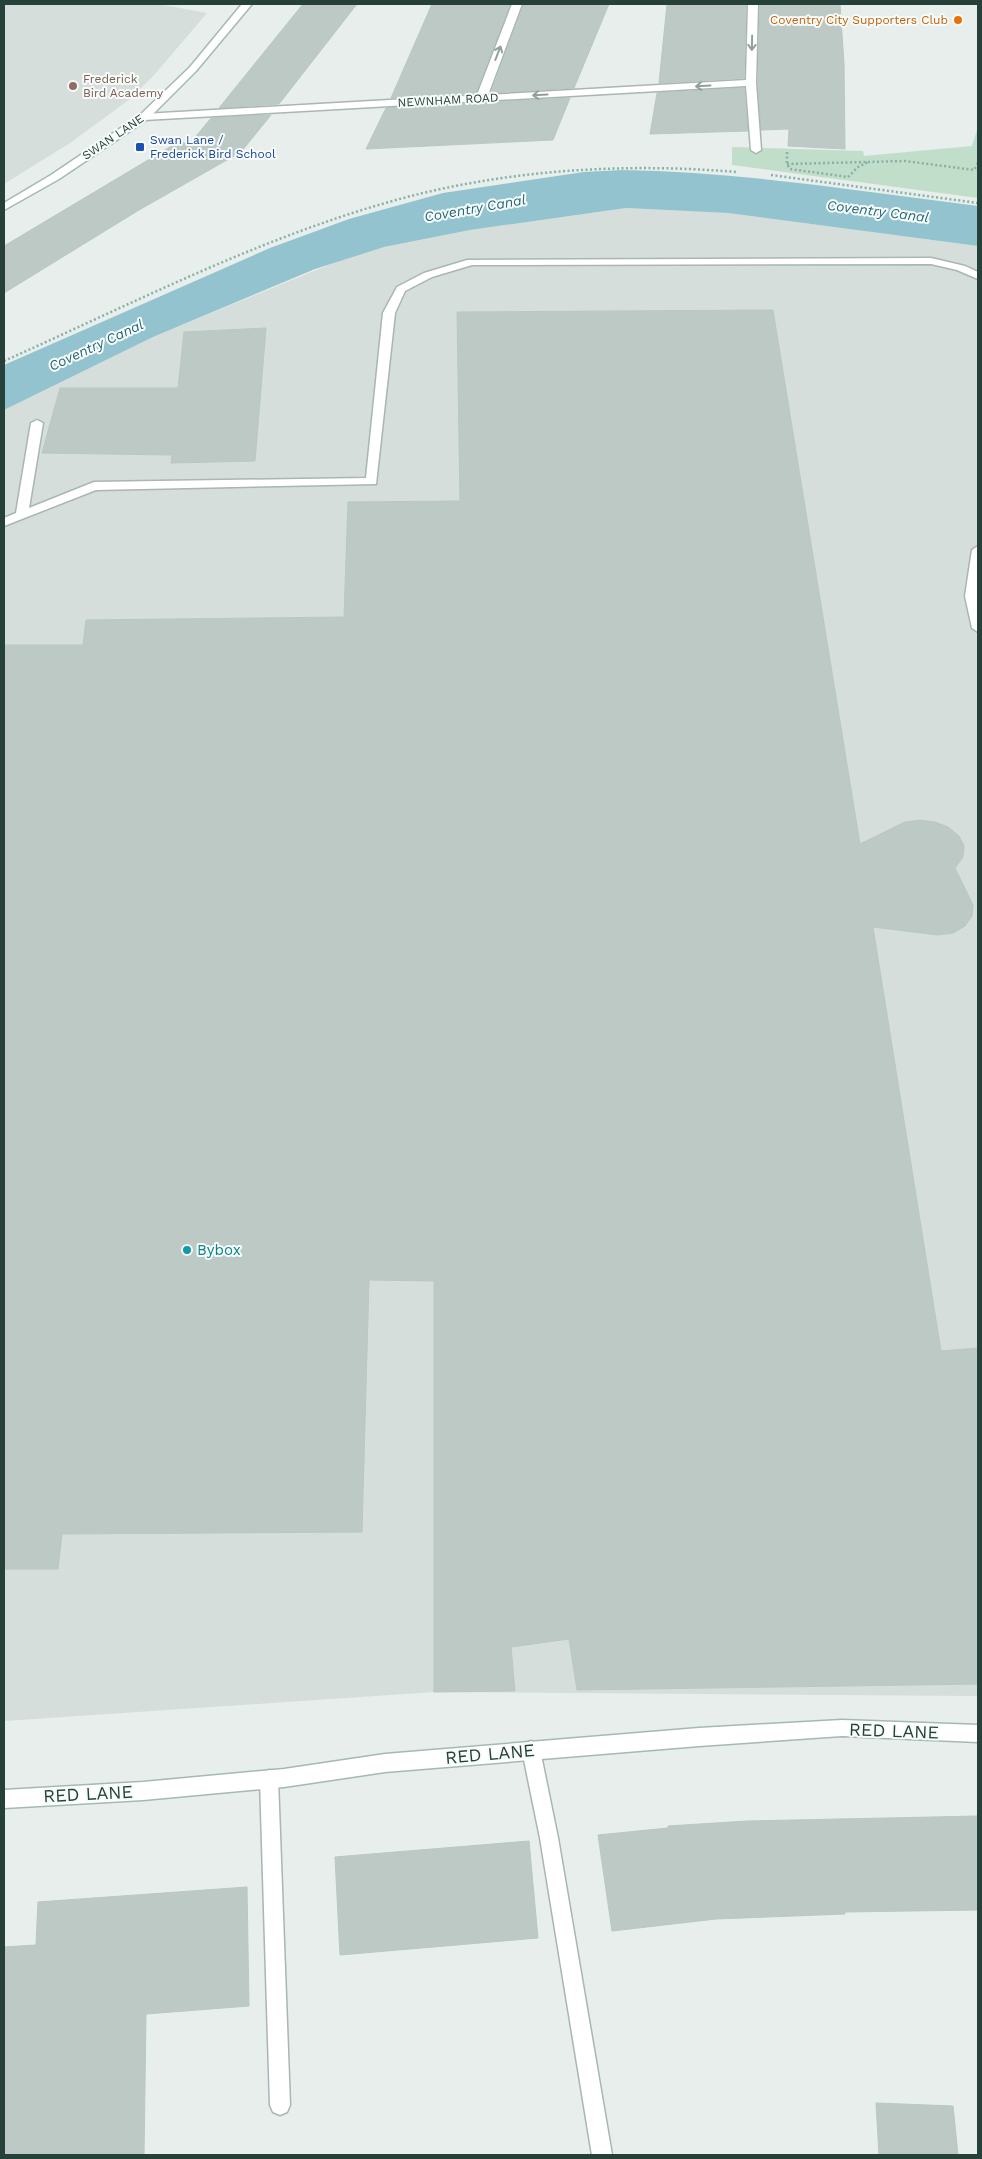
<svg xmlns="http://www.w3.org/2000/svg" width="982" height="2159" font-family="'Work Sans',sans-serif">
	<rect width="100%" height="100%" fill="#e7eeeb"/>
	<path fill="#d5deda" d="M4 4H158L207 13 155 74 130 99 70 143 4 184Z
		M626 208 728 213 978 246V1696L434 1692 4 1721V410L153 337 348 257 384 247 470 230Z"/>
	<path fill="#c1deca" d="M978 127V198L732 165V147L863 151 864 156 972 146Z"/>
	<path fill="#93c3cf" d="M622 170C742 172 860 191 978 206V246L728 213 626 208 470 230 384 247 315 269 153 337 4 410V365L270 248 349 219 443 193 584 172Z"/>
	<path fill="#bcc9c4" stroke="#b9c8c2" d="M303 4H357L279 104 219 108Z
		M432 4H510L476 93 391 98Z
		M524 4H609L574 88 491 93Z
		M667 4H746L744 78 659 83Z
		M760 4H840L844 64 845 149 788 146 789 129 761 130 758 83Z
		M744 88 748 131 650 134 657 93Z
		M570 98 553 140 366 149 386 108Z
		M271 115 241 152 139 210 4 293V246L180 141 189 145 211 118Z
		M773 310 860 844 905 822 920 820 935 822 948 827 959 836 964 846 963 857 955 868 973 905 972 916 965 926 953 933 938 935 873 927 941 1351 978 1348V1684L577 1690 569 1639 511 1647 515 1691 434 1692V1281L369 1280 362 1532 62 1534 58 1569H4V645H83L86 620 344 617 348 502 460 501 457 312Z
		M266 328 255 461 171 463 172 455 42 453 60 388H178L184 332Z
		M978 1816V1910L845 1912V1914L716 1919 612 1931 598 1835 668 1828V1826L747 1821Z
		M529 1841 538 1938 340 1955 335 1857Z
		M247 1887 249 2006 146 2014 144 2155H4V1947L36 1945 38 1902Z
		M876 2103 953 2106 958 2155H879Z"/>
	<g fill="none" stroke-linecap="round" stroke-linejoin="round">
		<defs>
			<path id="lane" d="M931 258 965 266 978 272V279L957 270 931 264 472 265 432 277 405 291 395 313 376 484 96 490 4 526V518L16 513 31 423 37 420 43 423 29 508 94 482 366 478 383 313 397 287 424 273 467 260Z
				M978 546V632L972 628 965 596 972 550Z
				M531 1741 538 1744 540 1750 558 1838 612 2155H592L540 1838 522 1750 524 1744Z
				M269 1770 276 1773 278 1779 290 2105 287 2112 280 2115 273 2112 270 2105 260 1779 262 1773Z"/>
			<path id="street" d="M512 4H522L488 95 746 80 748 4H758L756 83 761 150 756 153 751 150 746 86 144 120 139 117 144 114 477 95Z"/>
			<path id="secondary" d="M242 4H252L196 71 148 119 59 179 4 210V203L51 175 140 115 190 67Z
				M842 1720 978 1725V1742L842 1736 699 1746 385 1772 284 1787 143 1800 4 1808V1790L143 1782 284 1769 385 1754 699 1728Z"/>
		</defs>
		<use href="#lane" stroke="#a9b6b2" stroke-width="3"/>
		<use href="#street" stroke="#a9b6b2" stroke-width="3"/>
		<use href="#secondary" stroke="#a5b9b3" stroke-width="3"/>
		<path stroke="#89b0a5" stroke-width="2.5" stroke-dasharray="2 2.5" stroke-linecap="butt" d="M787 152V164L790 169 848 177
			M787 164 905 161 974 170 978 163
			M771 175 978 203
			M848 177 858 167 868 162
			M4 361C136 302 271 232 411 196 517 169 629 163 737 172"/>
		<use href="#lane" fill="#fff" fill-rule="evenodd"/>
		<use href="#street" fill="#fff" fill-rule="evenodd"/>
		<use href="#secondary" fill="#fff" fill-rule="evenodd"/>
	</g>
	<defs><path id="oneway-shaft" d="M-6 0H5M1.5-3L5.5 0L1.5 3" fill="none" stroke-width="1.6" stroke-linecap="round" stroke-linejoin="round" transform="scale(1.25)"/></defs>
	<g stroke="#92a09c">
		<use href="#oneway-shaft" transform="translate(752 43) rotate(91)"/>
		<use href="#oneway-shaft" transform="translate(498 53) rotate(-69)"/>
		<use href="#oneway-shaft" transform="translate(703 86) rotate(177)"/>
		<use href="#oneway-shaft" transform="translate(540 95) rotate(177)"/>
	</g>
	<circle fill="#e8710a" stroke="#f7fbf9" stroke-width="2" cx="958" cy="20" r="5"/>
	<circle fill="#8d6e63" stroke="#f7fbf9" stroke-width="2" cx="73" cy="86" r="5"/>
	<rect fill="#1a4fb4" stroke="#f7fbf9" stroke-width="2" x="135" y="142" width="10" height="10" rx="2.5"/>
	<circle fill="#0f9aa8" stroke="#f7fbf9" stroke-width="2" cx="187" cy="1250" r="5"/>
	<g text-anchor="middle" stroke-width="4" stroke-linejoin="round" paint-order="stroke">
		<g font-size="12" fill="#c56008" stroke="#f7fbf9" text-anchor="end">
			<text x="948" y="24">Coventry City Supporters Club</text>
		</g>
		<g font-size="12" fill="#785e54" stroke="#f7fbf9" text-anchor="start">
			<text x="83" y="83">Frederick<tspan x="83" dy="14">Bird Academy</tspan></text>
		</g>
		<g font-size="12" fill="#26403a" stroke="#f7fbf9">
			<text transform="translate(448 100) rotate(-3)" y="4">NEWNHAM ROAD</text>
			<text transform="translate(113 137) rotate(-34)" y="4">SWAN LANE</text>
		</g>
		<g font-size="12" fill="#164399" stroke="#f7fbf9" text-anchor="start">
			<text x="150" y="144">Swan Lane /<tspan x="150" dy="14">Frederick Bird School</tspan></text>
		</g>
		<g font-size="14" font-style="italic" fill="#236779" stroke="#f7fbf9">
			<text transform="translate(475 208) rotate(-10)" y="5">Coventry Canal</text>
			<text transform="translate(878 211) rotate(7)" y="5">Coventry Canal</text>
			<text transform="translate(96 345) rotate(-25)" y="5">Coventry Canal</text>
		</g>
		<g font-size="15" fill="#0d838f" stroke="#f7fbf9" text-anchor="start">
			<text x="197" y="1255">Bybox</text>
		</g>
		<g font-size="18" fill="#26403a" stroke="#f7fbf9">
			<text transform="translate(894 1731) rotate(2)" y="6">RED LANE</text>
			<text transform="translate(490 1754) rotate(-5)" y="6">RED LANE</text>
			<text transform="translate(88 1794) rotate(-3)" y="6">RED LANE</text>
		</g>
	</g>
	<rect width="982" height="2159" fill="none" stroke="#26403a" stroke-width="10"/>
</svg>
